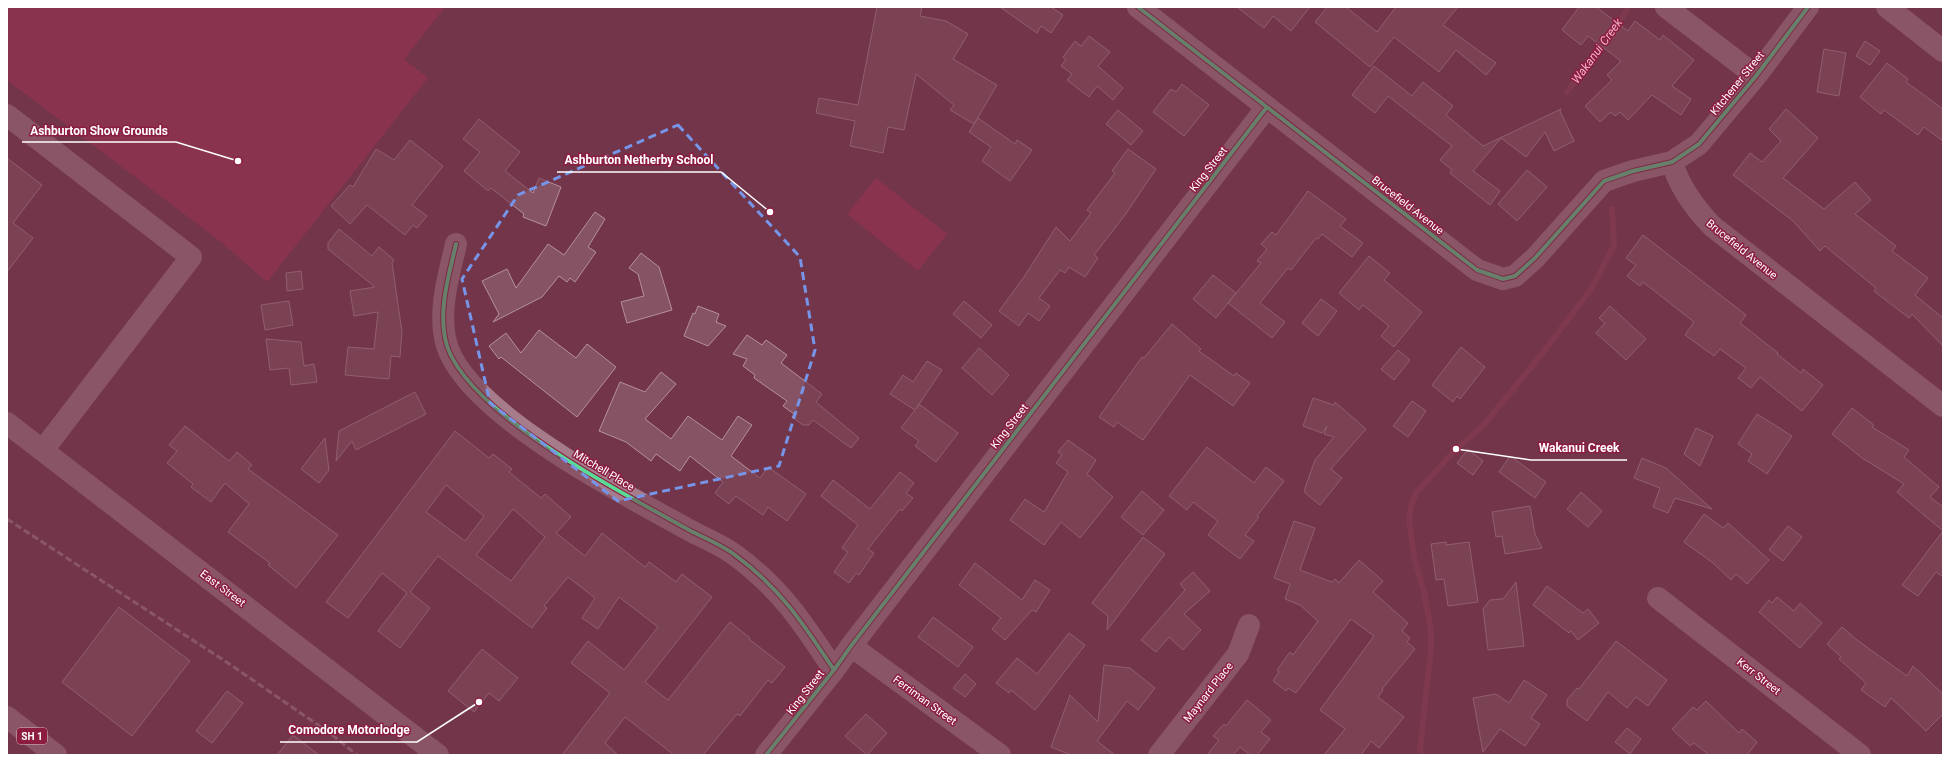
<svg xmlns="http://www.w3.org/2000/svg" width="1950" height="762" font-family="Roboto,sans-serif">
	<rect width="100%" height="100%" fill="#733549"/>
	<path fill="#a43258" d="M7 7H445L404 59 428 78 267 282 221 242 7 80Z
		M876 178 947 234 918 271 847 214Z"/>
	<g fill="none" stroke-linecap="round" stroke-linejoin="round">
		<path stroke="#8e3f58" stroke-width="6" d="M1613 30 1627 10
			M1567 92 1605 40
			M1422 755 1420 750 1431 648V630L1424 592 1414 557 1409 519 1411 506 1416 493 1456 449 1483 426 1541 355 1592 288 1614 245 1612 209"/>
	</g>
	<path fill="#855363" stroke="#b5909d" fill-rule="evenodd" d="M877 7H922L920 16 946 21 968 34 953 59 997 85 974 124 950 110 954 105 916 74 904 130 888 127 883 153 850 146 855 121 816 113 819 98 858 105Z
		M1000 7H1051L1063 15 1051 33 1041 26 1037 33Z
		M1237 7H1310L1291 31 1273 16 1264 28Z
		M1327 7H1346L1377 32 1396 7H1458L1443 25 1496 63 1486 75 1456 50 1439 72 1394 37 1370 67 1315 22Z
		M1579 7H1596L1628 31 1635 21 1660 40 1663 35 1694 60 1672 86 1691 99 1681 115 1652 95 1628 120 1620 112 1615 116 1611 112 1600 122 1585 106 1612 80 1607 75 1621 61 1588 36 1581 45 1562 30Z
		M1089 36 1110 52 1098 66 1123 88 1113 100 1097 86 1089 97 1067 80 1072 74 1061 66 1066 59 1063 57 1075 41 1081 46Z
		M1865 41 1880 51 1870 65 1856 56Z
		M1824 49 1846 53 1839 96 1817 92Z
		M1887 63 1908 79 1906 82 1943 109V141L1924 127 1918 135 1884 110 1881 114 1860 97Z
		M1374 66 1412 96 1423 82 1453 106 1446 115 1483 146 1561 109 1560 111 1574 141 1554 151 1545 132 1526 157 1501 138 1473 171 1500 191 1490 205 1450 173 1452 170 1440 160 1452 146 1388 96 1375 113 1352 95Z
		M1182 84 1209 105 1184 136 1153 112 1171 89 1176 92Z
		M1786 109 1818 138 1783 178 1824 209 1855 182 1871 200 1855 214 1896 246 1892 251 1928 278 1915 295 1943 318V346L1912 314 1909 318 1874 291 1876 288 1825 246 1820 251 1793 221 1733 175 1750 153 1762 162 1781 141 1769 129Z
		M1118 110 1143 131 1131 145 1106 124Z
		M978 118 1015 144 1017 140 1032 150 1010 181 982 161 991 147 969 132Z
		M479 119 520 152 505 171 533 193 539 178 561 187 546 226 523 217 524 214 491 188 488 191 464 171 480 152 463 139Z
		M410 140 443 166 412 205 427 216 417 228 413 225 405 235 367 205 350 224 331 206 350 185 353 187 376 149 394 160Z
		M1128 149 1156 169 1125 215 1094 255 1098 258 1085 277 1069 267 1065 273 1060 270 1039 298 1050 306 1039 321 1028 313 1019 326 999 311 1024 277 1056 227 1070 241 1091 213 1087 210 1115 173 1112 171Z
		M7 158 42 185 13 223 33 238 7 272Z
		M1527 170 1547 187 1517 221 1498 204Z
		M1308 191 1346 219 1340 226 1363 243 1352 257 1322 234 1318 239 1316 238 1291 270 1288 268 1260 303 1285 322 1272 338 1228 303 1261 263 1257 261 1267 249 1261 244 1272 232 1276 235Z
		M595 212 605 219 588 247 596 252 575 282 570 278 567 282 559 276 542 297 493 322 499 314 482 281 507 269 516 288 548 244 564 255Z
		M339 229 372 256 379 247 394 260 392 263 402 332 400 357 391 356 389 379 345 375 348 347 374 349 378 312 354 316 350 291 375 287 328 249V243Z
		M1643 235 1746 315 1740 323 1778 353 1777 354 1801 373 1803 369 1823 385 1802 411 1760 377 1751 388 1738 378 1746 368 1720 349 1714 356 1685 335 1694 322 1643 282 1640 286 1627 276 1636 265 1626 258Z
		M641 253 659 267 672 310 627 323 621 302 644 296 638 274 629 268Z
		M1369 256 1390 273 1384 280 1422 312 1394 347 1381 336 1389 326 1363 305 1359 310 1339 293Z
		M301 271 303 289 287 291 286 273Z
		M1213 275 1236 293 1216 318 1193 299Z
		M1321 299 1337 311 1318 336 1302 323Z
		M289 301 293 325 265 330 261 305Z
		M964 301 992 325 981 338 953 314Z
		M698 306 719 314 716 322 726 326 708 346 684 336 693 313 695 314Z
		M1610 306 1646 339 1626 360 1596 333 1605 323 1599 318Z
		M1172 324 1201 349 1199 351 1234 376 1236 373 1250 383 1233 406 1190 375 1143 440 1117 422 1114 427 1099 417 1142 357 1144 358Z
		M539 330 576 358 587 344 616 367 577 417 501 357 499 359 489 346 506 333 521 353Z
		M747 335 762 345 766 340 787 355 781 363 822 394 816 402 859 438 851 448 813 420 809 425H803L792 417 794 414 783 406 787 401 754 378 755 375 743 366 747 359 733 354Z
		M266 339 301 342 304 366 314 364 317 382 291 385 289 368 270 370Z
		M1461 347 1485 367 1460 399 1457 396 1453 402 1432 385Z
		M979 348 1009 375 992 395 962 368Z
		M1398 350 1410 360 1394 380 1381 369Z
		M927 361 942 370 916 409 919 404 958 433 936 462 915 446 919 441 901 428 915 410 890 394 903 375 913 382Z
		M661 372 676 384 645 419 671 439 688 416 722 440 738 416 752 425 731 456 760 478 768 467 806 494 787 521 768 507 763 515 736 496 729 504 715 493 723 482 690 456 680 471 656 454 651 461 626 442 599 431 620 382 645 392Z
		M415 392 426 414 356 450 352 441 336 461 339 431Z
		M1313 398 1334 405 1335 402 1366 429 1331 469 1342 478 1320 505 1305 493V488L1315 460 1334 437 1324 434 1327 426 1322 433 1303 426Z
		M1412 401 1426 411 1408 437 1393 426Z
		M1852 408 1874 425 1872 427 1909 450 1904 457 1939 487 1930 497 1943 507V577L1936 572 1918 596 1902 585 1943 531 1897 492 1904 484 1862 458 1832 434Z
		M1757 414 1792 436 1767 474 1748 461 1752 454 1738 444Z
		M185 426 229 461 237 452 252 465 248 469 338 535 296 588 268 565 270 563 228 532 249 504 225 483 211 502 191 487 193 484 167 463 177 451 169 445Z
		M1696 428 1713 436 1700 466 1684 454Z
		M455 431 489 458 493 454 512 469 509 472 541 498 545 494 571 517 556 533 585 556 602 533 645 567 649 562 676 582 682 574 712 597 645 682 668 700 730 622 750 638 749 639 785 667 772 683 768 680 740 716 737 714 703 755H674L625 717 605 743 618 755H562L610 693 571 663 588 641 624 670 658 627 619 597 598 629 582 618 595 598 568 577 544 606 547 608 532 628 438 556 410 592 430 608 400 648 378 631 407 593 382 573 348 618 326 602ZM446 485 484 516 465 541 426 512ZM513 509 545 537 511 581 476 555Z
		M325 438 329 470 319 483 301 469Z
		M1068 440 1096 460 1087 474 1113 497 1080 538 1061 522 1044 545 1010 520 1025 499 1044 512 1068 472 1056 463 1062 455 1058 452Z
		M1207 447 1254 483 1266 467 1284 481 1257 516 1259 517 1245 535 1254 541 1240 559 1208 535 1218 521 1193 502 1187 510 1169 496Z
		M1468 449 1483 461 1473 475 1457 463Z
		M1510 456 1546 482 1535 498 1499 472Z
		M1642 458 1666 468 1712 509 1675 498 1668 513 1653 507 1660 488 1634 478Z
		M900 472 914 483 906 493 913 498 902 511 900 509 868 549 874 553 859 575 856 573 849 583 834 572 848 552 842 548 858 525 821 496 833 480 870 509Z
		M1142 491 1164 510 1143 535 1121 517Z
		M1581 492 1602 511 1588 527 1567 509Z
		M1530 506 1535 534 1542 548 1505 554 1502 536 1496 537 1492 512Z
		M1704 514 1723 528 1728 523 1769 560 1747 584 1736 574 1731 580 1713 563 1684 542Z
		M1294 521 1315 528 1300 570 1332 582 1335 579 1339 583 1359 560 1383 581 1373 592 1408 623 1402 631 1410 638 1407 642 1415 649 1382 689 1383 690 1378 697 1404 717 1379 748 1371 741 1361 755H1324L1345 729 1320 710 1374 636 1351 619 1296 693 1288 688 1286 691 1273 681 1279 672 1277 670 1290 652 1293 655 1318 621 1300 605 1285 599 1290 584 1274 578Z
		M1788 526 1802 537 1783 561 1769 550Z
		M1143 537 1165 554 1107 630 1108 616 1092 603Z
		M1446 542V545L1469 542 1478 602 1448 606 1444 579 1436 580 1431 544Z
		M975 563 1022 600 1035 580 1050 590 1036 612 1032 610 1005 640 992 629 1001 618 959 585Z
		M1193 572 1210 591 1184 614 1201 630 1183 650 1169 637 1156 652 1141 640 1185 590 1180 584Z
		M1516 582 1524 646 1488 650 1483 609 1490 600 1503 599Z
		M1547 586 1583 613 1588 609 1599 623 1578 640 1571 631 1569 633 1533 605Z
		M1777 597 1794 611 1800 603 1822 623 1800 648 1759 612 1769 600 1772 603Z
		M119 607 190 661 132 736 62 682Z
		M933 617 973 647 958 667 918 637Z
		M1842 627 1857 640 1907 676 1913 666 1943 694V714L1926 731 1891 698 1885 707 1861 690 1866 683 1839 659 1841 657 1827 644Z
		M1069 633 1085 645 1035 710 1011 690 1009 693 996 683 1017 658 1037 674Z
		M1616 641 1667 680 1648 706 1636 697 1627 708 1608 692 1587 721 1567 706V700L1577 688 1579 689Z
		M482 649 518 678 499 701 489 693 474 712 448 691Z
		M1104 665 1130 668 1155 688 1138 710 1127 701 1097 741 1115 755H1071L1051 747 1070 695 1098 722Z
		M965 674 976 684 965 697 953 688Z
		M1524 680 1547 695 1531 718 1540 724 1525 746 1500 729 1483 752 1473 698 1496 694 1509 703Z
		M227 691 243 703 212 743 196 731Z
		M1247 700 1271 720 1261 732 1270 739 1257 755H1250L1240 747 1233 755H1207L1219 740 1213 736 1224 724 1226 726Z
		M1706 701 1739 733 1742 729 1757 742 1747 755H1709L1694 743 1690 746 1672 729 1693 707 1697 710Z
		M866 714 887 733 867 755 845 736Z
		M1627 728 1641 739 1630 754 1615 742Z
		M293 735 319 755H277Z"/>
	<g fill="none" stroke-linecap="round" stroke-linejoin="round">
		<path stroke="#a77c8a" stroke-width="22" d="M1138 7 1477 270 1503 279 1515 276 1535 258 1604 181 1633 171 1672 162 1699 144 1756 76 1808 7
			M1666 7 1756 76
			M1887 7 1943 51
			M7 115 191 257 43 450
			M1672 162C1679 187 1694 207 1712 226L1943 406
			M456 244C449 275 439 306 445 338 458 410 627 495 689 530 704 538 722 545 735 555 781 589 803 623 834 670
			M1658 598 1860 755
			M851 646 1000 755
			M766 755 834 670 851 646 1267 107
			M1159 755 1238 654 1249 625"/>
		<path stroke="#a57c89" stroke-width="22" d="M7 423 438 755"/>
		<path stroke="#a67d8a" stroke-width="22" d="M7 717 56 755"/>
		<path stroke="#a67d8a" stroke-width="3" stroke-dasharray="7 3" stroke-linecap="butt" d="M7 519 231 665 331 734 357 755"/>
		<defs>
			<path id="cycleway" d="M1138 7 1477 270 1503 279 1515 276 1535 258 1604 181 1633 171 1672 162 1699 144 1756 76 1808 7
				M456 244C449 275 439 306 445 338 458 410 627 495 689 530 704 538 722 545 735 555 781 589 803 623 834 670
				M766 755 834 670 851 646 1267 107"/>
		</defs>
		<use href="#cycleway" stroke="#8c1c40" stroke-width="6"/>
		<use href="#cycleway" stroke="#5adb95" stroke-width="4"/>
	</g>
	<path d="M0 0H1950V762H0ZM678 125 800 257 815 350 779 466 618 501 490 403 462 279 518 195Z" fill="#733549" fill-opacity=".55" fill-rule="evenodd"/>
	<path fill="none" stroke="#7795e8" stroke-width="3" stroke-dasharray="8 5" stroke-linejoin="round" d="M678 125 800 257 815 350 779 466 618 501 490 403 462 279 518 195Z"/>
	<g text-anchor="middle" stroke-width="3" stroke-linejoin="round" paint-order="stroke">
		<rect fill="#8c1c40" stroke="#dcbbc6" stroke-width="1" x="17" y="728" width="30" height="16" rx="3"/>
		<g font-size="10" font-weight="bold" fill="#fff">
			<text x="32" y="740">SH 1</text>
		</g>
		<g font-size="11" fill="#fff" stroke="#8c1c40">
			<text transform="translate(1737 83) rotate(-51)" y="4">Kitchener Street</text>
			<text transform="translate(1208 169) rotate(-52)" y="4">King Street</text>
			<text transform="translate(1408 205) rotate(38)" y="4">Brucefield Avenue</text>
			<text transform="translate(1742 249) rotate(39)" y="4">Brucefield Avenue</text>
			<text transform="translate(1009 426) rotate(-52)" y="4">King Street</text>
			<text transform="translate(604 470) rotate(31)" y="4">Mitchell Place</text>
			<text transform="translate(223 588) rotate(37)" y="4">East Street</text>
			<text transform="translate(1759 676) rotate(38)" y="4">Kerr Street</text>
			<text transform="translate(805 692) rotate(-52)" y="4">King Street</text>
			<text transform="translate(1208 692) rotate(-52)" y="4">Maynard Place</text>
			<text transform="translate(925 700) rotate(36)" y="4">Ferriman Street</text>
		</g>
		<g font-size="12" font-style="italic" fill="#f4b3c9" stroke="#8c1c40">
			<text transform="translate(1597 51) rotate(-54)" y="4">Wakanui Creek</text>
		</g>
	</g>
	<path fill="none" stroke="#fff" stroke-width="1.5" d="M238 161L176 142H22M770 212L721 172H557M1456 449L1531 460H1627M479 702L417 742H280"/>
	<g fill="#fff" stroke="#8c1c40" stroke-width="1.5">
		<circle cx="238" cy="161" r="4"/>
		<circle cx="770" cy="212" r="4"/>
		<circle cx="1456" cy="449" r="4"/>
		<circle cx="479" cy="702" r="4"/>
	</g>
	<g font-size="12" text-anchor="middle" font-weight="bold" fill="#fff" stroke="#8c1c40" stroke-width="3" stroke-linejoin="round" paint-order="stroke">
		<text x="99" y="135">Ashburton Show Grounds</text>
		<text x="639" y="164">Ashburton Netherby School</text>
		<text x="1579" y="452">Wakanui Creek</text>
		<text x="349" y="734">Comodore Motorlodge</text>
	</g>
	<rect width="1950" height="762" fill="none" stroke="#ffffff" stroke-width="16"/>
</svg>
